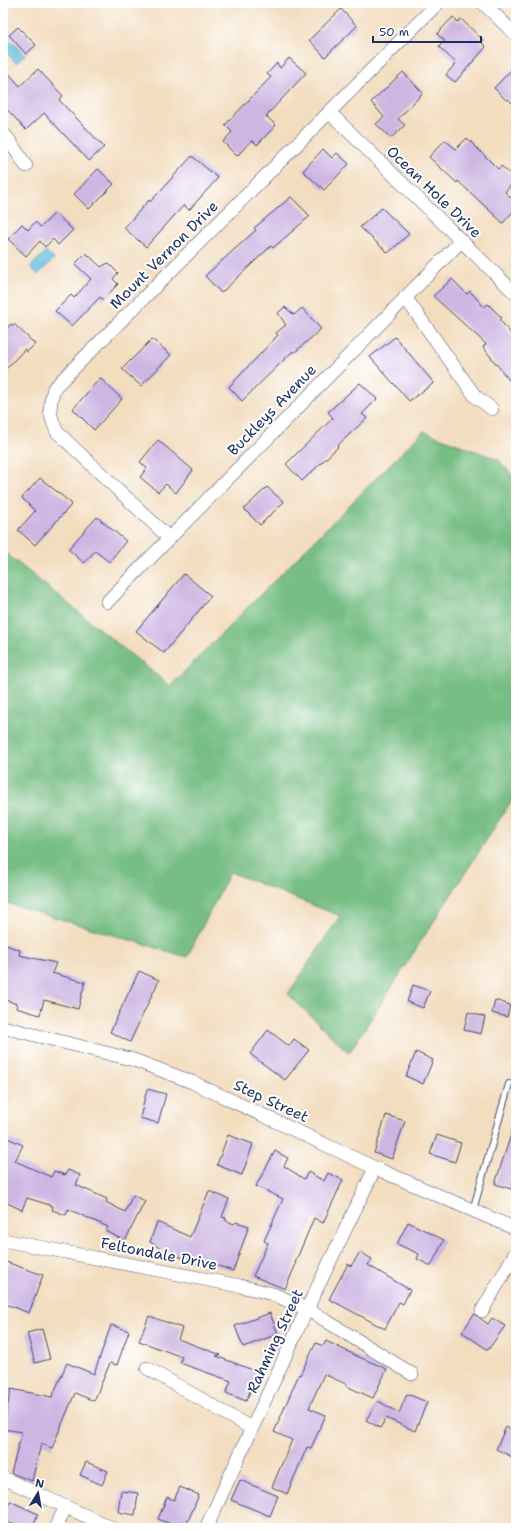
<svg xmlns="http://www.w3.org/2000/svg" width="519" height="1531" font-family="'Shantell Sans',sans-serif">
	<rect width="100%" height="100%" fill="#fff"/>
	<filter id="ink" filterUnits="userSpaceOnUse"><feTurbulence type="fractalNoise" baseFrequency=".025" numOctaves="2"/><feDisplacementMap in="SourceGraphic" scale="8" xChannelSelector="R" yChannelSelector="G"/><feConvolveMatrix kernelMatrix="1 2 1 2 8 2 1 2 1" color-interpolation-filters="sRGB"/></filter>
	<filter id="wash" filterUnits="userSpaceOnUse"><feTurbulence type="fractalNoise" baseFrequency=".012" numOctaves="4" result="noise"/><feDisplacementMap in="SourceGraphic" scale="16" xChannelSelector="R" yChannelSelector="G"/><feGaussianBlur stdDeviation="0.9" result="paint"/><feColorMatrix in="noise" values="0 0 0 0 0 0 0 0 0 0 0 0 0 0 0 0 0 1.4 0 .05"/><feComposite in="paint" operator="in"/></filter>
	<g filter="url(#wash)">
		<rect width="100%" height="100%" fill="#f3ddbf"/>
		<path fill="#77be84" stroke="#497671" d="M423 431 499 460 516 480V794L349 1053 288 994 340 916 230 872 187 957 3 902V551L170 686Z"/>
		<path fill="#61bddf" stroke="#3e769e" d="M9 39 25 55 16 63 3 49V44Z
			M46 251 54 259 38 275 30 267Z"/>
		<g id="blocks">
			<path fill="#ceb6e3" d="M341 9 357 26 325 57 309 40Z
				M453 17 458 22 461 19 483 40 481 42 486 47 455 82 446 75 456 63 439 47 445 41 437 34Z
				M18 27 36 45 26 54 9 35Z
				M289 58 306 73 266 116 276 125 257 145 252 140 237 156 223 142 232 132 225 125 271 77 267 74 277 63 280 68Z
				M516 65V107L508 99 506 100 494 88Z
				M3 67 20 86 38 69 63 96 59 100 104 147 89 161 44 113 26 130 3 105Z
				M403 72 423 93 398 119 405 125 391 138 376 124 384 117 371 102Z
				M467 138 498 169 501 166 516 179 505 192 516 202V208L503 223 458 181 457 183 429 157 445 140 456 149Z
				M323 149 332 158 337 153 349 164 324 190 303 171Z
				M192 156 218 178 189 210 184 205 146 247 124 228 149 200 150 202Z
				M98 169 114 184 89 209 74 194Z
				M291 197 310 216 273 248 271 246 221 293 205 276 256 230 254 228Z
				M382 208 409 234 388 253 360 227Z
				M55 213 73 230 58 245 53 239 45 247 40 241 26 256 8 239 22 224 28 230 35 222 41 227Z
				M86 253 101 267 108 263 118 273 113 279 118 284 103 300 100 297 72 326 55 311 71 295 74 298 91 279 75 264Z
				M452 279 467 294 470 291 484 307 488 304 502 318 500 320 516 340V389L483 347 486 344 433 296Z
				M285 307 294 315 302 308 321 329 294 353 293 351 242 401 229 387 278 335 276 333 286 325 278 313Z
				M11 324 13 326 14 324 35 344 27 352 25 349 3 372V332Z
				M395 337 434 383 409 401 370 357Z
				M152 339 171 355 141 386 122 369Z
				M100 378 122 399 94 430 73 409Z
				M360 383 377 399 362 414 367 418 337 446 338 447 302 481 286 464 333 418 328 412Z
				M158 440 193 470 176 493 166 484 158 492 140 477 147 468 140 462Z
				M40 478 72 504 35 545 18 530 35 511 22 498Z
				M267 487 284 502 260 525 244 509Z
				M97 517 126 541 109 562 95 551 84 563 68 549Z
				M184 574 211 596 164 653 136 631Z
				M3 944 20 950 19 955 56 963 52 973 85 982 78 1009 44 1000 40 1015 16 1008 17 1004 3 999Z
				M139 971 159 980 130 1042 110 1032Z
				M413 985 430 991 423 1008 407 1002Z
				M495 1000 510 1005 507 1017 492 1013Z
				M468 1012 485 1017 481 1034 464 1030Z
				M268 1030 289 1046 294 1039 309 1050 285 1080 250 1054Z
				M416 1052 433 1060 423 1084 406 1076Z
				M147 1089 166 1094 158 1123 140 1118Z
				M386 1115 405 1121 392 1159 374 1153Z
				M513 1128H516V1174L511 1189 495 1184Z
				M228 1135 253 1144 242 1175 217 1165Z
				M437 1135 461 1143 455 1162 430 1154Z
				M3 1136 23 1145 15 1161 51 1177 54 1171 65 1175 68 1170 80 1175 76 1185 107 1199 106 1202 125 1212 133 1195 145 1201 125 1241 106 1231 108 1227 68 1209 66 1215 52 1210 53 1206 27 1198 22 1210 3 1201Z
				M275 1151 288 1158 284 1166 304 1179 308 1172 324 1181 328 1173 343 1180 323 1223 314 1218 295 1263 296 1264 285 1289 253 1276 268 1243 264 1241 283 1199 256 1186Z
				M209 1191 229 1199 222 1217 226 1218 225 1220 234 1224 236 1222 249 1226 233 1271 204 1261 202 1266 163 1250 150 1242 157 1222 190 1237Z
				M408 1222 444 1240 431 1266 417 1259 419 1254 397 1244Z
				M360 1252 372 1259 368 1265 410 1290 403 1304 399 1302 385 1329 329 1299 348 1264 351 1266Z
				M3 1261 43 1275 29 1313 3 1303Z
				M270 1313 278 1334 243 1347 235 1326Z
				M474 1314 488 1324 492 1318 505 1326 488 1350 462 1332Z
				M149 1316 182 1328 178 1339 221 1355 216 1356 258 1372 246 1401 226 1393 231 1381 180 1363 182 1357 139 1341Z
				M111 1325 129 1331 117 1365 110 1363 94 1401 75 1393 52 1448 41 1444 32 1481 11 1473 22 1432 3 1429 11 1389 52 1397 67 1363 94 1374Z
				M42 1329 50 1359 35 1363 27 1333Z
				M326 1341 359 1357 387 1369 373 1398 346 1386V1384L324 1374 309 1408 326 1415 311 1448 307 1447 287 1494 272 1487 292 1440 274 1432 299 1374 300 1375 316 1343 323 1346Z
				M407 1394 427 1402 415 1431 386 1418 380 1428 366 1420 378 1401 399 1413Z
				M506 1427 516 1432V1459L496 1449Z
				M86 1462 108 1471 102 1485 80 1475Z
				M240 1480 278 1496 270 1516 231 1500Z
				M180 1487 199 1495 185 1528H180L158 1519 167 1497 174 1500Z
				M121 1491 138 1493 135 1515 118 1512Z
				M10 1501 38 1514 32 1528H22L3 1520Z"/>
		</g>
	</g>
	<g filter="url(#ink)">
		<use href="#blocks" fill-opacity="0" stroke="#3b496d" stroke-width="1"/>
		<g fill="none" stroke-linecap="round" stroke-linejoin="round">
			<defs>
				<path id="service" d="M473 1210 509 1084"/>
				<path id="minor" d="M483 3 516 35
					M329 112 516 294
					M3 133 9 140 26 166
					M405 297 475 396 492 409
					M169 538 57 432C48 412 49 408 54 388L438 3
					M107 602 461 241
					M3 1027 134 1060 192 1082 375 1168 516 1229
					M3 1240 240 1286 273 1294 307 1309 412 1374
					M482 1311 516 1252
					M147 1368 251 1428
					M3 1478 112 1528
					M55 1528 66 1507
					M206 1528 307 1309 375 1168"/>
			</defs>
			<use href="#service" stroke="#3b496d" stroke-width="8"/>
			<use href="#minor" stroke="#3b496d" stroke-width="14"/>
			<use href="#service" stroke="#fff" stroke-width="6"/>
			<use href="#minor" stroke="#fff" stroke-width="13"/>
		</g>
	</g>
	<g text-anchor="middle" stroke-width="4" stroke-linejoin="round" paint-order="stroke">
		<g font-size="15" fill="#1b2f5e" stroke="#fff">
			<text transform="translate(434 192) rotate(44)" y="5">Ocean Hole Drive</text>
			<text transform="translate(164 255) rotate(-45)" y="5">Mount Vernon Drive</text>
			<text transform="translate(272 410) rotate(-46)" y="5">Buckleys Avenue</text>
			<text transform="translate(271 1101) rotate(25)" y="5">Step Street</text>
			<text transform="translate(159 1254) rotate(11)" y="5">Feltondale Drive</text>
			<text transform="translate(275 1341) rotate(-65)" y="5">Rahming Street</text>
		</g>
	</g>
	<rect width="519" height="1531" fill="none" stroke="#fff" stroke-width="16"/>
	<g transform="translate(38 1493) rotate(11)" stroke="#ffffff" stroke-width="3" paint-order="stroke">
	<path d="M0-3L7 15L0 10L-7 15Z" fill="#1b2f5e"/>
	<text y="-6" font-size="11" font-weight="bold" text-anchor="middle" fill="#1b2f5e">N</text>
	</g>
	<path d="M373 36v6h108v-6" fill="none" stroke="#1b2f5e" stroke-width="2"/>
	<text x="379" y="36" font-size="12" fill="#1b2f5e" stroke="#ffffff" stroke-width="3" paint-order="stroke">50 m</text>
</svg>
